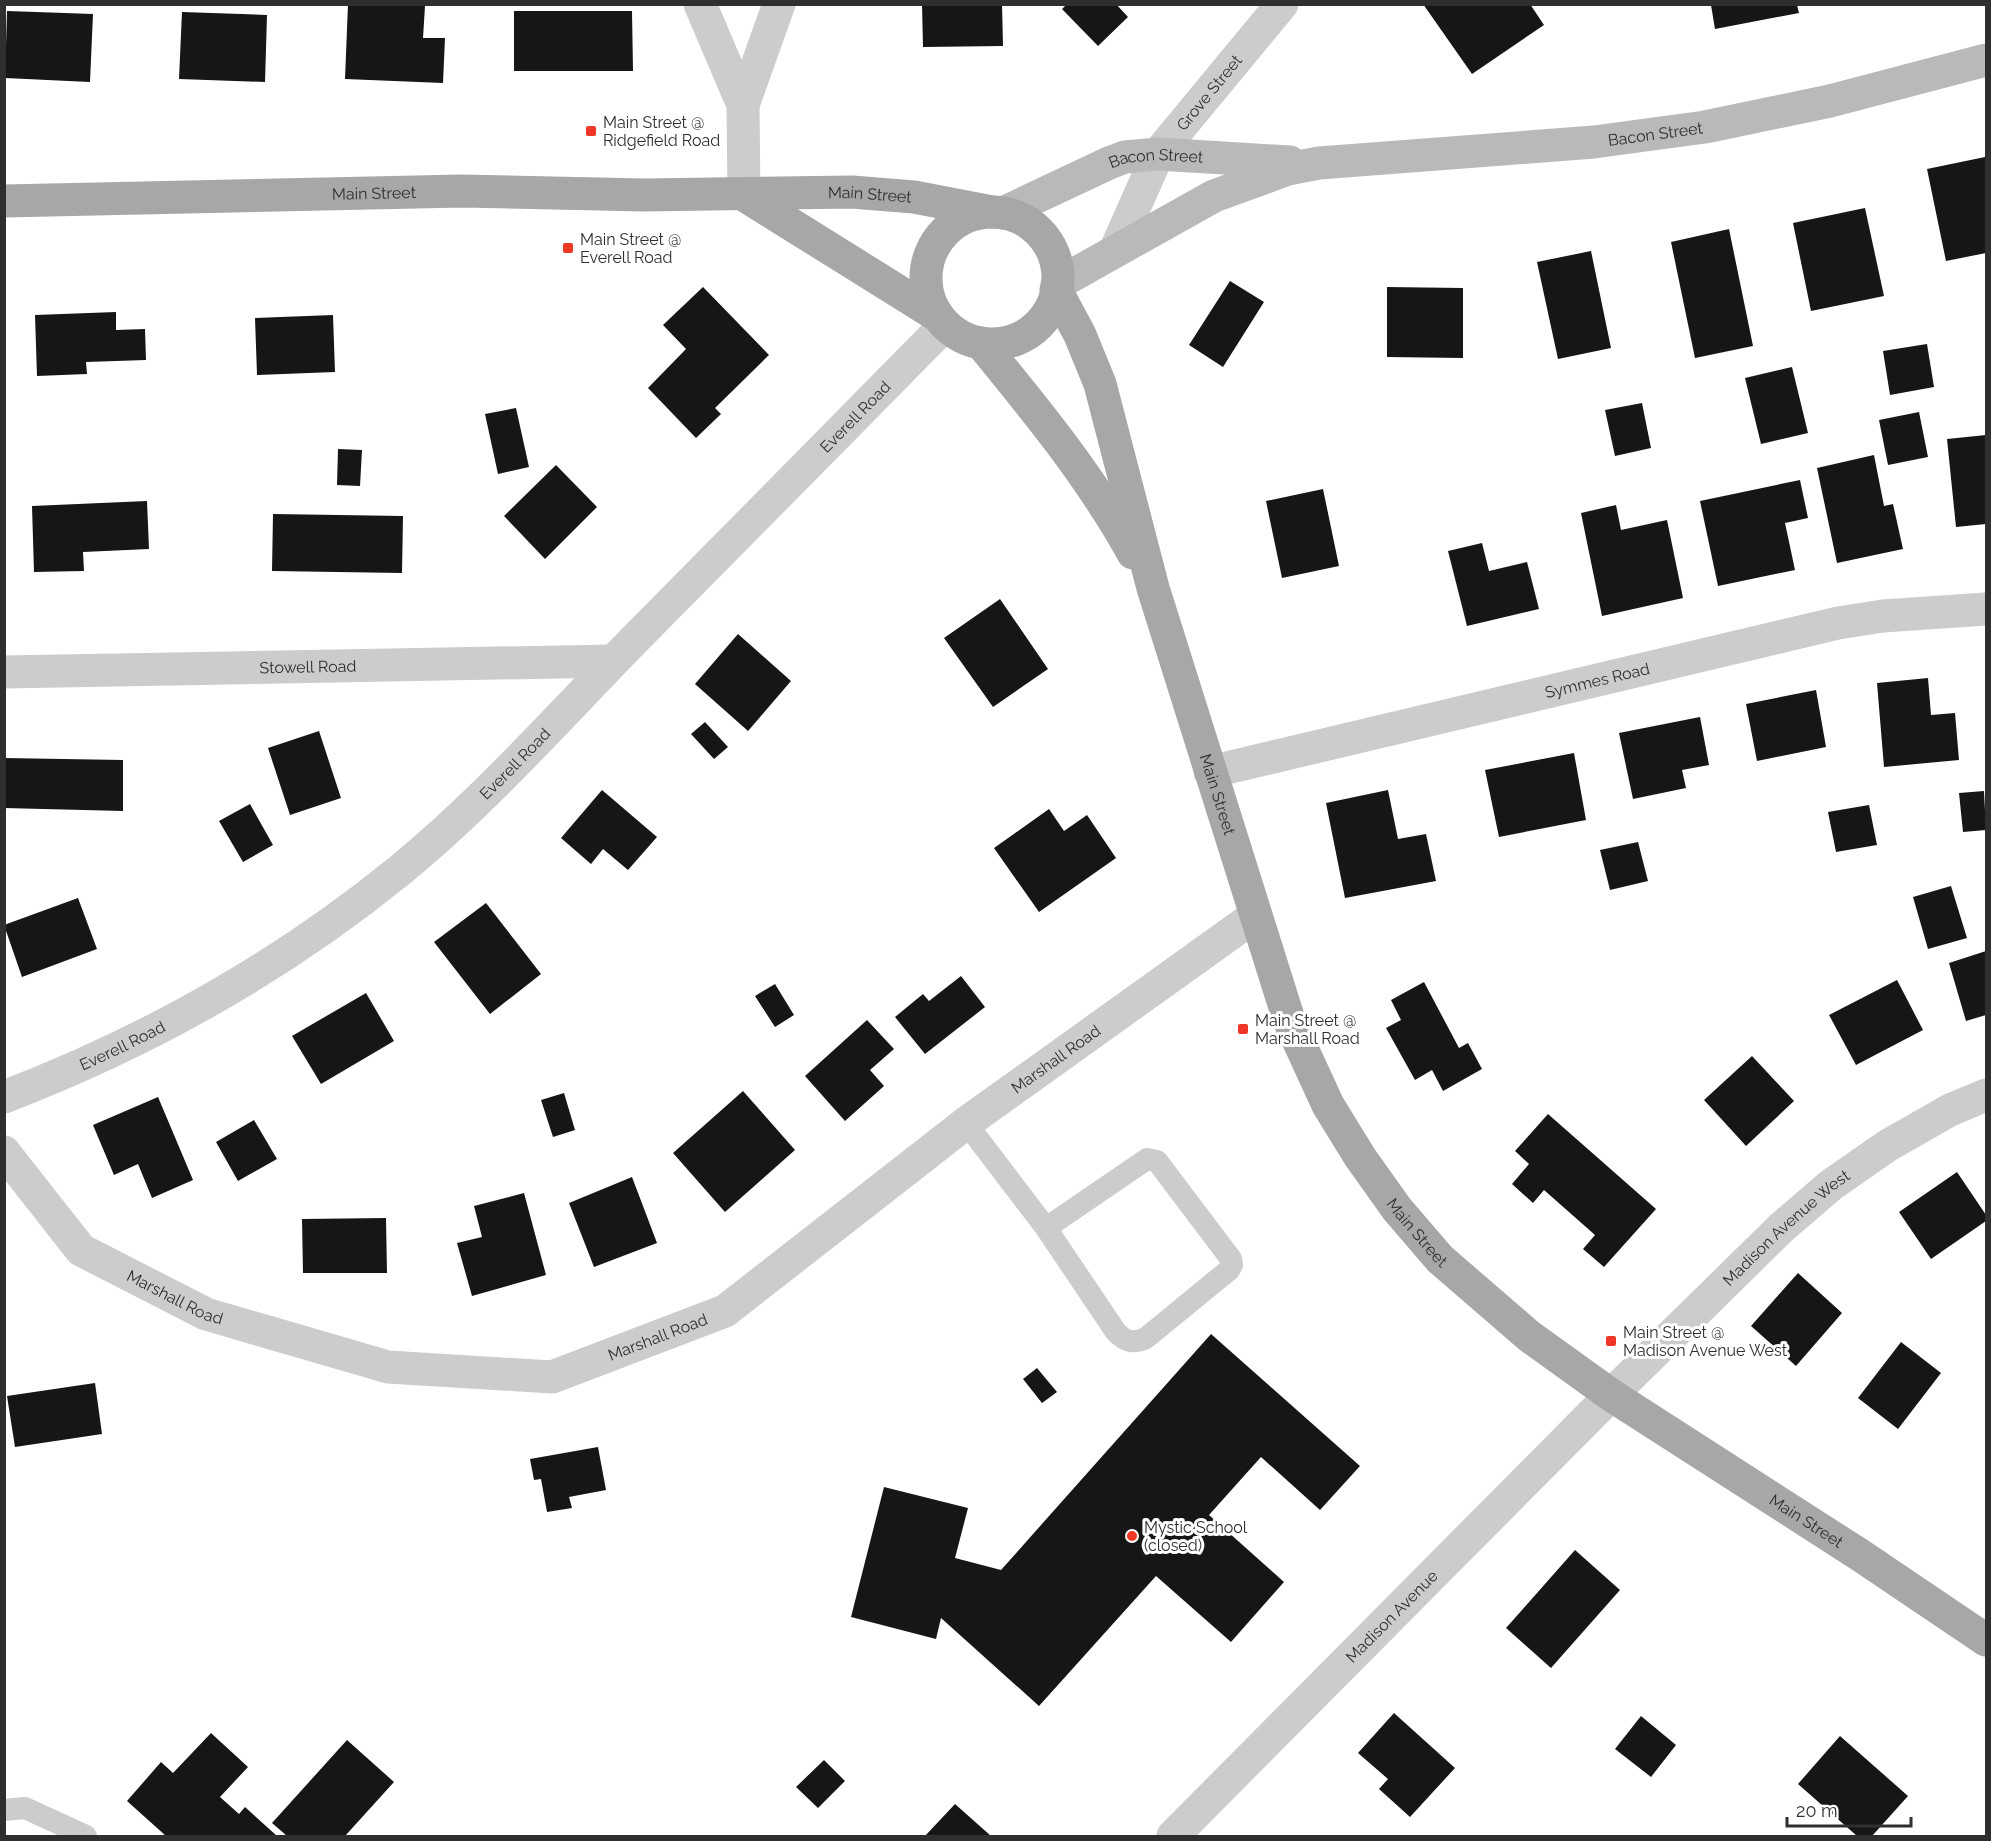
<svg xmlns="http://www.w3.org/2000/svg" width="1991" height="1841" font-family="Raleway,sans-serif">
	<rect width="100%" height="100%" fill="#fff"/>
	<path fill="#161616" d="M348 4 425 6 423 38H445L443 83 345 79Z
		M922 4H1002L1003 46 923 47Z
		M1067 4H1116L1128 17 1098 46 1062 9Z
		M1423 4H1530L1544 25 1472 74Z
		M1711 5H1797L1799 13 1715 29Z
		M7 11 93 14 90 82 5 78Z
		M514 11H632L633 71H514Z
		M182 12 267 15 265 82 179 79Z
		M1985 157 1986 253 1946 261 1927 169Z
		M1865 208 1884 296 1811 311 1793 223Z
		M1729 229 1753 346 1695 358 1671 242Z
		M1591 251 1611 348 1558 359 1537 262Z
		M1230 281 1264 302 1223 367 1189 345Z
		M703 287 769 355 715 408 721 414 696 438 648 388 686 349 663 325Z
		M1387 287 1463 288V358L1387 357Z
		M116 312V330L145 329 146 360 86 362 87 374 37 376 35 315Z
		M333 315 335 372 257 375 255 318Z
		M1927 344 1934 387 1890 395 1883 351Z
		M1792 367 1808 433 1761 444 1745 378Z
		M1642 403 1651 448 1615 456 1605 410Z
		M516 408 529 467 498 474 485 414Z
		M1919 412 1928 457 1888 465 1879 420Z
		M1986 435V524L1956 527 1947 439Z
		M338 449 362 450 360 486 337 485Z
		M1874 455 1884 506 1893 504 1903 549 1837 563 1817 468Z
		M556 465 597 507 545 559 504 516Z
		M1800 480 1808 518 1785 523 1795 570 1718 586 1700 501Z
		M1323 489 1339 566 1282 578 1266 501Z
		M147 501 149 549 83 552 84 571 34 572 32 506Z
		M1616 505 1621 530 1667 520 1683 598 1602 616 1581 513Z
		M273 514 403 516 402 573 272 571Z
		M1482 543 1489 571 1527 562 1539 609 1467 626 1448 551Z
		M1000 599 1048 669 993 707 944 638Z
		M738 634 791 681 748 731 695 684Z
		M1928 678 1931 715 1955 713 1959 760 1884 767 1877 683Z
		M1816 690 1826 747 1757 761 1746 704Z
		M1700 717 1709 765 1682 770 1686 788 1633 799 1619 733Z
		M705 722 728 747 714 759 691 734Z
		M319 731 341 798 290 815 268 748Z
		M1574 753 1586 820 1499 837 1485 770Z
		M4 758 123 760V811L4 808Z
		M602 790 657 837 628 870 603 849 591 864 561 838Z
		M1388 790 1398 839 1426 834 1436 881 1345 898 1326 803Z
		M1984 791 1986 830 1963 832 1959 793Z
		M250 804 273 845 243 862 219 821Z
		M1869 805 1877 845 1836 852 1828 812Z
		M1049 809 1064 831 1087 815 1116 858 1039 912 994 848Z
		M1638 842 1648 881 1610 890 1600 850Z
		M1951 886 1967 938 1928 949 1913 897Z
		M78 898 97 949 22 977 4 925Z
		M486 903 541 974 490 1014 434 942Z
		M1986 951V1015L1966 1021 1949 963Z
		M961 976 985 1007 925 1054 895 1017 923 994 929 1001Z
		M1897 980 1923 1030 1856 1065 1829 1015Z
		M1424 982 1459 1048 1468 1043 1482 1069 1443 1091 1432 1070 1415 1080 1386 1028 1401 1020 1391 1000Z
		M775 984 794 1015 775 1027 755 996Z
		M366 993 394 1041 321 1084 292 1036Z
		M867 1020 894 1049 870 1070 884 1086 845 1121 805 1076Z
		M1752 1056 1794 1101 1746 1146 1704 1100Z
		M743 1091 795 1150 725 1212 673 1153Z
		M564 1093 575 1130 553 1137 541 1100Z
		M158 1097 193 1180 152 1198 138 1164 114 1175 93 1125Z
		M1548 1114 1656 1209 1604 1267 1583 1249 1595 1235 1544 1190 1533 1203 1512 1184 1529 1164 1515 1151Z
		M254 1120 277 1159 238 1181 216 1142Z
		M1957 1172 1986 1215V1221L1931 1259 1899 1212Z
		M632 1177 657 1243 594 1267 569 1203Z
		M524 1193 546 1275 472 1296 457 1243 482 1237 474 1206Z
		M386 1218 387 1273H303L302 1219Z
		M1798 1273 1842 1313 1796 1366 1751 1326Z
		M1211 1334 1360 1466 1320 1510 1261 1457 1209 1515 1284 1582 1231 1642 1156 1576 1039 1706 941 1618 936 1639 851 1617 884 1487 968 1508 955 1558 1001 1570Z
		M1901 1342 1941 1373 1898 1429 1858 1398Z
		M1037 1368 1057 1392 1042 1403 1023 1379Z
		M95 1383 102 1434 15 1447 7 1396Z
		M598 1447 606 1490 569 1497 572 1508 547 1512 541 1479 534 1480 530 1459Z
		M1575 1550 1620 1590 1551 1668 1506 1628Z
		M1394 1713 1455 1768 1410 1817 1379 1789 1388 1779 1358 1753Z
		M1641 1716 1676 1745 1651 1777 1615 1749Z
		M211 1733 248 1767 220 1797 239 1814 245 1807 277 1836H166L127 1801 161 1762 173 1773Z
		M1840 1736 1908 1796 1872 1836H1857L1798 1784Z
		M347 1740 394 1782 345 1836H287L272 1823Z
		M824 1760 845 1781 818 1808 796 1787Z
		M955 1804 991 1836H925Z"/>
	<g fill="none" stroke-linecap="round" stroke-linejoin="round">
		<path stroke="#ccc" stroke-width="22" d="M966 1123 1046 1228
			M1147 1159 1157 1161 1231 1259 1232 1265 1229 1270 1146 1338C1133 1344 1126 1342 1116 1332L1046 1228Z
			M4 1810 25 1808 86 1836"/>
		<g stroke="#ccc" stroke-width="33">
			<path d="M700 4 743 105 744 195"/>
			<path d="M743 105 779 4"/>
			<path id="s1" d="M4 672 613 661"/>
			<path id="s2" d="M1210 772 1838 623 1883 616 1986 609"/>
			<path id="s3" d="M4 1097C147 1042 281 967 399 871 487 799 562 713 641 633 743 530 844 428 945 325"/>
			<path id="s4" d="M4 1152 81 1250 206 1314 388 1367 552 1377 725 1311 966 1123 1255 916"/>
			<path id="s5" d="M1173 1836 1611 1395 1781 1228 1831 1185 1887 1146 1950 1110 1986 1095"/>
		</g>
		<path stroke="#ccc" stroke-width="33" id="s6" d="M1115 251 1158 154 1282 4"/>
		<g stroke="#b9b9b9" stroke-width="33">
			<path id="s7" d="M1003 213 1109 163 1125 157 1158 154 1290 162"/>
			<path id="s8" d="M1057 284 1214 196 1288 169 1319 163 1594 142 1705 127 1830 101 1986 60"/>
		</g>
		<g stroke="#a7a7a7" stroke-width="33">
			<path d="M744 195 938 316"/>
			<path id="s9" d="M4 201 462 191 644 195 852 192 914 197 992 212"/>
			<circle cx="992" cy="278" r="66"/>
			<path id="s10" d="M1056 290 1080 335 1100 384 1153 588 1289 1020 1328 1105 1360 1157 1397 1209 1440 1259 1529 1336 1611 1395 1860 1555 1986 1640"/>
			<path d="M981 343C1036 410 1091 477 1133 553"/>
		</g>
	</g>
	<g fill="#ef3728" stroke="#fff" stroke-width="2">
		<rect x="585" y="125" width="12" height="12" rx="3"/>
		<rect x="562" y="242" width="12" height="12" rx="3"/>
		<rect x="1237" y="1023" width="12" height="12" rx="3"/>
		<rect x="1605" y="1335" width="12" height="12" rx="3"/>
		<circle cx="1132" cy="1536" r="6"/>
	</g>
	<g text-anchor="middle" stroke-width="6" stroke-linejoin="round" paint-order="stroke">
		<g font-size="16" fill="#2f2f2f" stroke="#fff">
			<text dy="6" stroke="none"><textPath href="#s6" startOffset="186">Grove Street</textPath></text>
			<text dy="6" stroke="none"><textPath href="#s8" startOffset="628">Bacon Street</textPath></text>
			<text dy="6" stroke="none"><textPath href="#s7" startOffset="165">Bacon Street</textPath></text>
			<text dy="6" stroke="none"><textPath href="#s9" startOffset="370">Main Street</textPath></text>
			<text dy="6" stroke="none"><textPath href="#s9" startOffset="866">Main Street</textPath></text>
			<text dy="6" stroke="none"><textPath href="#s3" startOffset="1101">Everell Road</textPath></text>
			<text dy="6" stroke="none"><textPath href="#s1" startOffset="304">Stowell Road</textPath></text>
			<text dy="6" stroke="none"><textPath href="#s2" startOffset="398">Symmes Road</textPath></text>
			<text dy="6" stroke="none"><textPath href="#s3" startOffset="615">Everell Road</textPath></text>
			<text dy="6" stroke="none"><textPath href="#s10" startOffset="531">Main Street</textPath></text>
			<text dy="6" stroke="none"><textPath href="#s3" startOffset="129">Everell Road</textPath></text>
			<text dy="6" stroke="none"><textPath href="#s4" startOffset="1220">Marshall Road</textPath></text>
			<text dy="6" stroke="none"><textPath href="#s5" startOffset="864">Madison Avenue West</textPath></text>
			<text dy="6" stroke="none"><textPath href="#s10" startOffset="1017">Main Street</textPath></text>
			<text dy="6" stroke="none"><textPath href="#s4" startOffset="230">Marshall Road</textPath></text>
			<text dy="6" stroke="none"><textPath href="#s4" startOffset="732">Marshall Road</textPath></text>
			<text dy="6" stroke="none"><textPath href="#s10" startOffset="1503">Main Street</textPath></text>
			<text dy="6" stroke="none"><textPath href="#s5" startOffset="310">Madison Avenue</textPath></text>
		</g>
		<g font-size="16" fill="#2f2f2f" stroke="#fff" text-anchor="start">
			<text x="603" y="128">Main Street @<tspan x="603" dy="18">Ridgefield Road</tspan></text>
			<text x="580" y="245">Main Street @<tspan x="580" dy="18">Everell Road</tspan></text>
			<text x="1255" y="1026">Main Street @<tspan x="1255" dy="18">Marshall Road</tspan></text>
			<text x="1623" y="1338">Main Street @<tspan x="1623" dy="18">Madison Avenue West</tspan></text>
			<text x="1144" y="1533">Mystic School<tspan x="1144" dy="18">(closed)</tspan></text>
		</g>
	</g>
	<rect width="1991" height="1841" fill="none" stroke="#2f2f2f" stroke-width="12"/>
	<path d="M1787 1817v9h124v-9" fill="none" stroke="#2f2f2f" stroke-width="3"/>
	<text x="1796" y="1817" font-size="18" fill="#2f2f2f" stroke="#ffffff" stroke-width="4.5" paint-order="stroke">20 m</text>
</svg>
